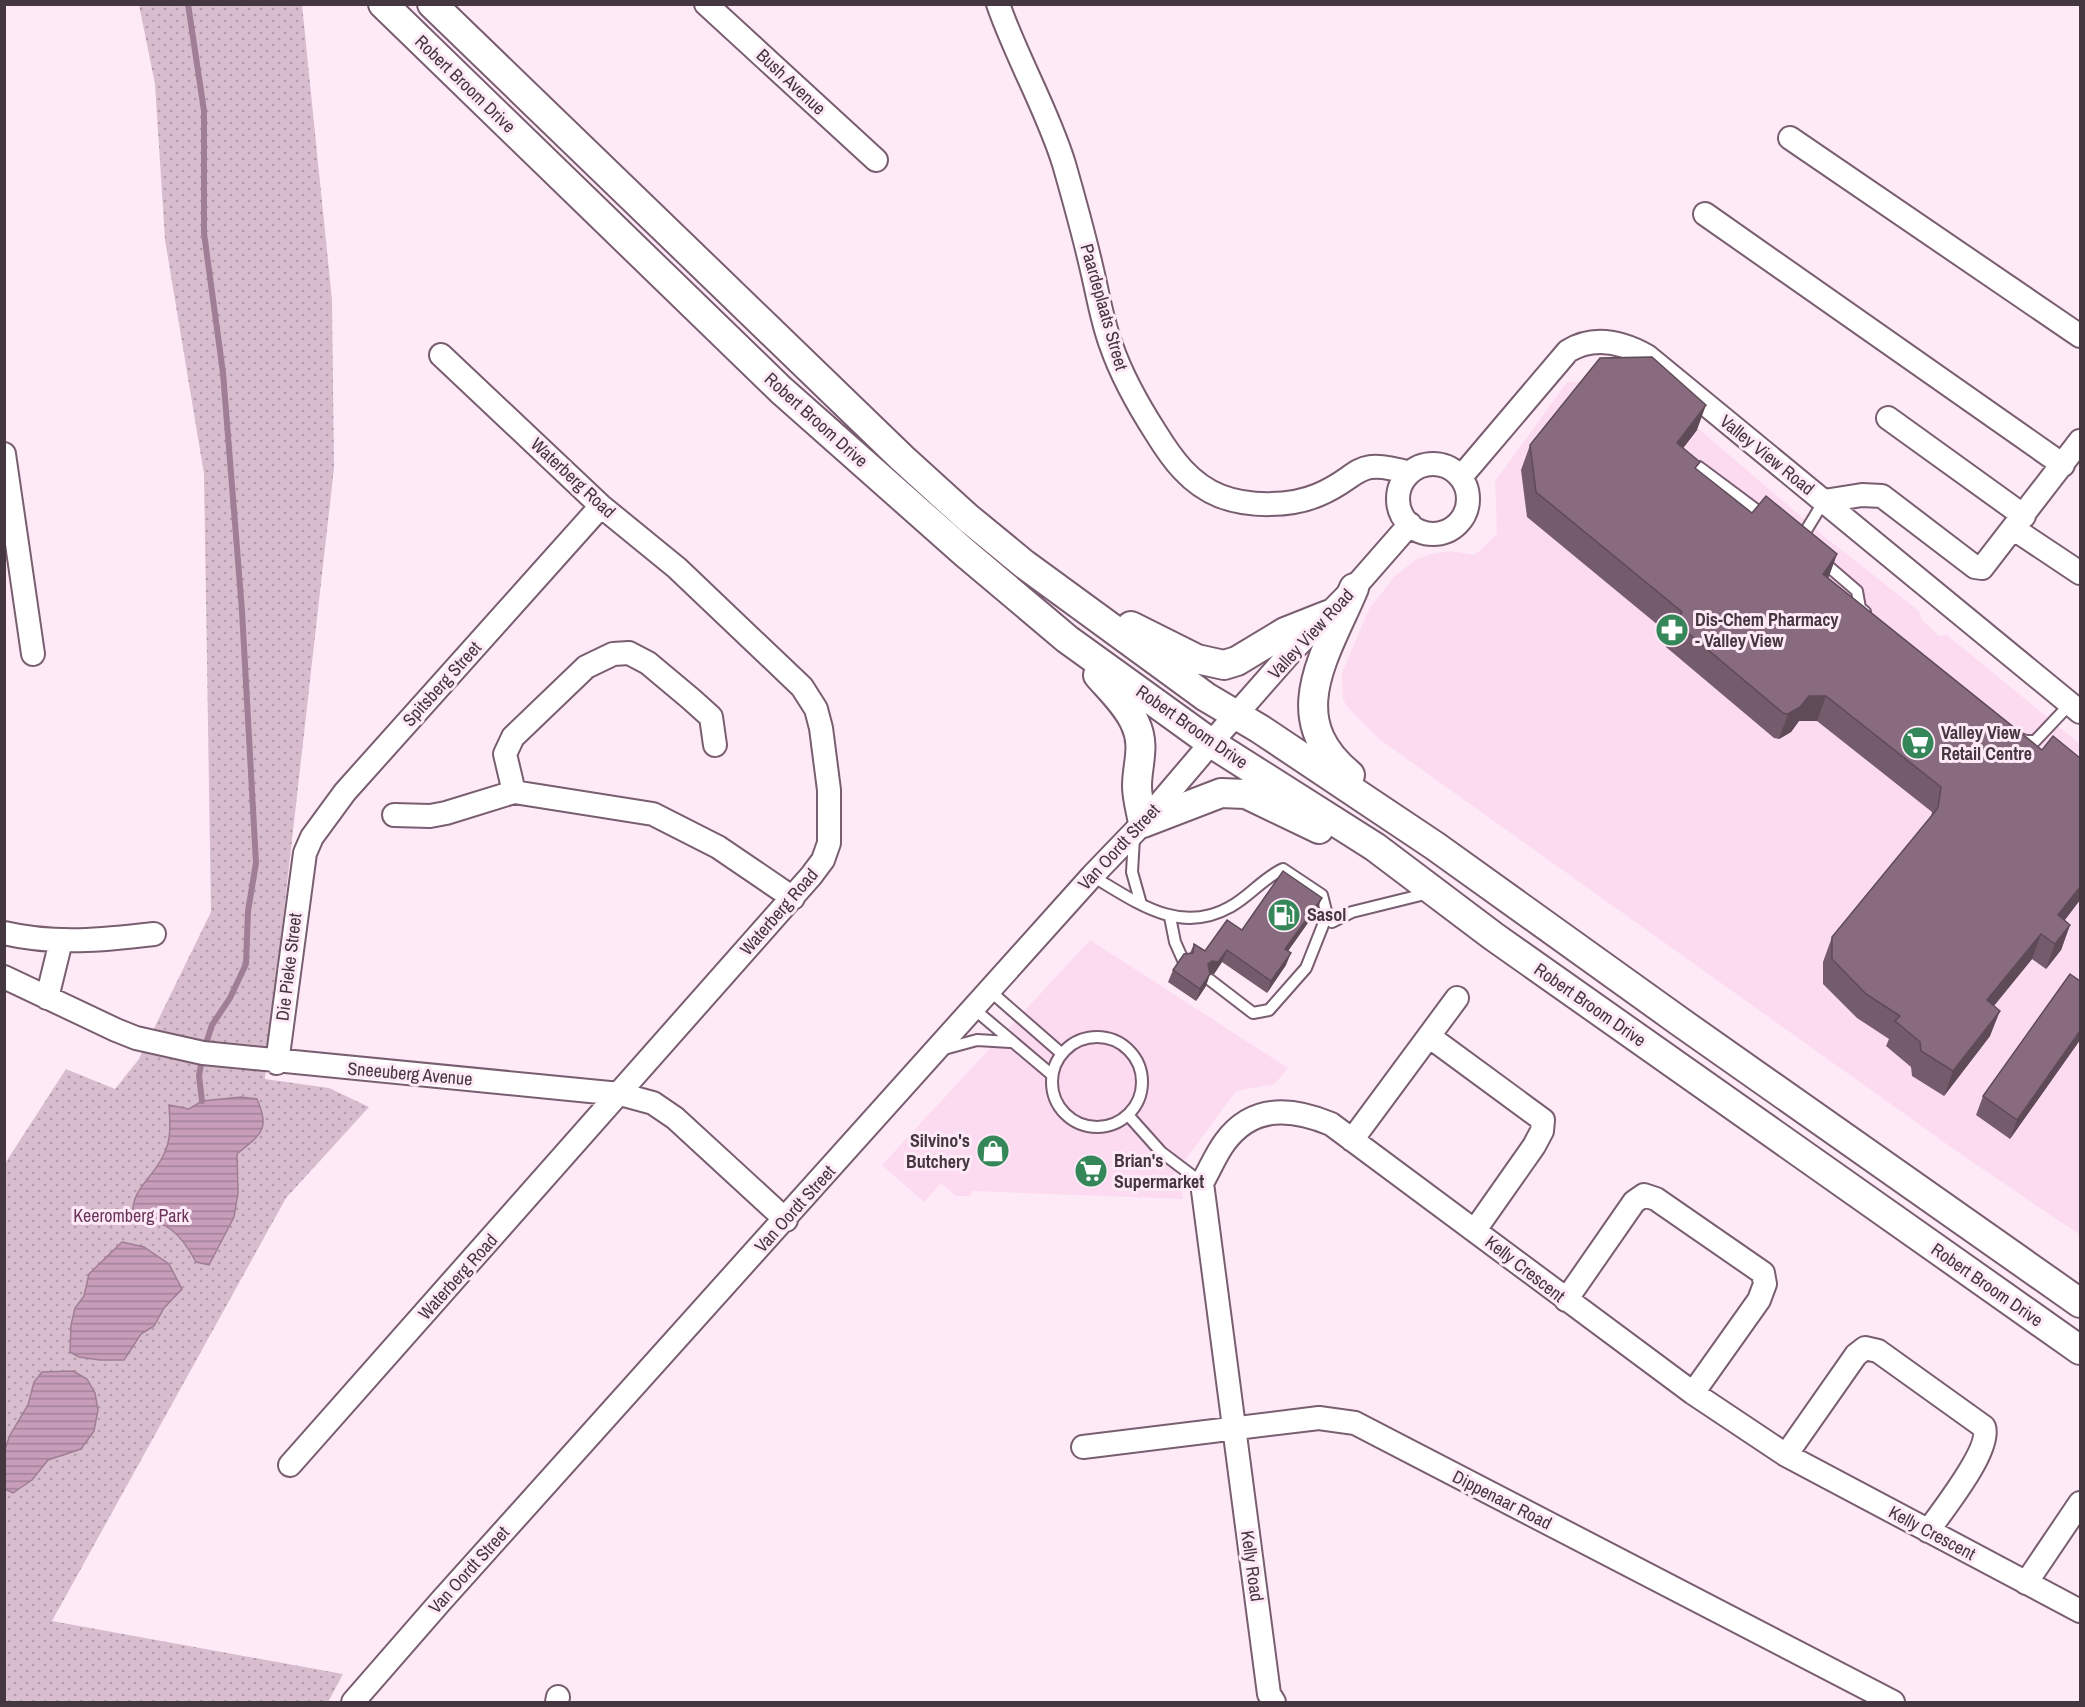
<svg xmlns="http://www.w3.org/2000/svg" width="2085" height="1707" font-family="'Archivo Narrow',sans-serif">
	<defs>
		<pattern id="park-dots" width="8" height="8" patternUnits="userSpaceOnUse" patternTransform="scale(1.5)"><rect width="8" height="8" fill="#d8bdcf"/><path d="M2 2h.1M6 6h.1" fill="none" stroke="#b19aa9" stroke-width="1.8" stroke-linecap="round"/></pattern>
		<pattern id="water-rules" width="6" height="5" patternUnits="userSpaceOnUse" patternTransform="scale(1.5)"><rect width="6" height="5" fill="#c79db9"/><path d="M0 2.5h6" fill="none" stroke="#a38198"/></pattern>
	</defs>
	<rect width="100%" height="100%" fill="#feeaf7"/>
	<path fill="#fcdbf1" d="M1643 381 1825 537 1919 611 1921 619 1939 636 1947 635 2080 744V1235L1962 1155 1379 739 1350 710 1343 700 1342 673 1369 609 1394 577 1415 560 1431 554 1451 551 1475 555 1497 534 1495 481 1567 382Z
		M1090 940 1288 1068 1275 1084 1236 1091 1174 1175 1182 1187 1183 1199 973 1191 969 1196H956L941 1183 924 1202 882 1165Z"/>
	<path fill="url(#park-dots)" d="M139 5H302L332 300 334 468 265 1079 329 1088 369 1107 286 1198 52 1621 343 1674 328 1702H5L4 1165 66 1069 115 1089 139 1059 211 912 204 474 165 240 155 84Z"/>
	<path fill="url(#water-rules)" stroke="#a07e95" stroke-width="1.5" d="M241 1097 257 1099C271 1130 260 1135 237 1154L238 1193 234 1217 209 1265 196 1262C182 1236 165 1215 133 1223 129 1188 150 1183 163 1156 172 1140 170 1122 169 1105L189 1109 202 1101Z
		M122 1242 144 1247 169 1264 182 1289 164 1308 154 1326 141 1334 124 1360H100L79 1357 70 1352 71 1325 75 1308 84 1296 89 1274Z
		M73 1371 87 1379 95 1393 98 1410 94 1431 81 1449 48 1460 32 1480 13 1493 5 1489V1449L10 1435 28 1405 34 1382 42 1372Z"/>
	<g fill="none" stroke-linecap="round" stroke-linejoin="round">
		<path stroke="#a07e95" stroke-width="6" d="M188 4 204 111V233L223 373 242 611 256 863 248 911 246 964 230 998 212 1025 203 1053 199 1076 202 1101"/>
		<defs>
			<path id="service" d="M1699 467 1766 517
				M1799 542 1824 501
				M1821 560 1857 591 1860 608 1865 612
				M2018 738 2026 741H2035L2070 704
				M1134 838 1132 872 1141 904
				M1092 876C1135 901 1179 936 1230 907 1249 897 1263 878 1283 869L1322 895 1327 915 1332 922 1352 912 1429 893
				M1170 917 1175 942 1183 960
				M1210 980 1253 1013 1269 1010 1306 968 1327 915
				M990 991 1061 1053
				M974 1009 1051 1074
				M1052 1082a45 45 0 1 1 90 0a45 45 0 1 1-90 0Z
				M944 1049 977 1040 1010 1042
				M1128 1115 1161 1152 1202 1183"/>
			<path id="minor" d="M706 4 876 160
				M998 4C1017 59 1047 109 1064 164 1074 199 1084 235 1092 270 1098 295 1102 321 1111 345 1122 377 1138 405 1156 433 1172 459 1190 484 1220 496 1248 507 1290 507 1318 495 1362 477 1353 456 1409 473
				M1790 138 2080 336
				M1705 214 2063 465
				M1888 418 2024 516
				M4 454 33 654
				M1398 499a35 35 0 1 1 70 0a35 35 0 1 1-70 0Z
				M1461 477 1568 351C1594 335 1622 342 1647 356L2080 712
				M1824 501 1862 495 1882 496 1975 567 1982 568 2080 441
				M2014 529 2080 573
				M514 792 505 754 513 737 586 667 613 654 629 653 648 663 691 699 711 717 715 745
				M394 815 430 816 446 813 514 792 653 814 718 847 793 898
				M4 933C55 945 104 940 154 934
				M4 977 116 1030 136 1038 203 1053 620 1094 653 1103 675 1118 786 1220
				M47 998 61 941
				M1430 1037 1543 1120 1542 1131 1534 1146 1475 1230
				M277 1063 305 853 312 837 345 792 601 506
				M1352 1140 1457 998
				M1566 1300 1634 1202 1644 1195 1656 1199 1763 1273 1765 1284 1759 1300 1693 1393
				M1083 1447 1319 1418 1355 1423 1893 1702
				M1786 1455 1856 1355 1865 1348 1878 1351 1984 1427C1992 1449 1942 1511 1928 1531
				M290 1465 811 876 823 860 829 843V790L821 728 816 709 802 687 677 568 601 506 441 355
				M2026 1583 2080 1503
				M353 1702 441 1601 1092 876 1143 823 1211 743 1291 652 1354 588 1410 524
				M557 1702 558 1697
				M1274 1702 1269 1694 1202 1183C1210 1169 1216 1154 1225 1142 1253 1104 1293 1108 1331 1124L1693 1393 1786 1455 2080 1611"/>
			<path id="tertiary" d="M383 4 781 390 965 553 1067 639 1211 743 1375 847 1493 936 2080 1350
				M432 4 902 458 968 518 1024 564 1206 697 1260 729 1435 846 1679 1021 2080 1303
				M1131 626 1197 659 1224 665 1237 661 1285 632 1328 615
				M1098 675C1111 690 1127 705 1135 723 1146 746 1137 764 1137 786 1137 798 1141 811 1143 823L1221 793 1246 794 1319 829
				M1350 775C1280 718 1326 655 1354 588"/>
		</defs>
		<use href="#service" stroke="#795d70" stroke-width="14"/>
		<use href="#minor" stroke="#795d70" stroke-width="26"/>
		<use href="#tertiary" stroke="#795d70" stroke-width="32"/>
		<use href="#service" stroke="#fff" stroke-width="10"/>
		<use href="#minor" stroke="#fff" stroke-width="22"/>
		<use href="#tertiary" stroke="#fff" stroke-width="28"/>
	</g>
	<path fill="#755c6c" d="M1697 430 1683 448 1697 470 1752 513 1837 554 1828 578 2042 750 2080 758V900L2065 920 2070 925 2061 950 2046 969 2032 959 1994 1006 1990 1036 1944 1096 1912 1076 1911 1067 1886 1046 1889 1039 1857 1018 1823 984V962L1832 937 1931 817 1932 812 1817 721H1799L1791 732 1779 739 1774 738 1666 647 1670 635 1527 517 1521 470 1530 445Z
		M1317 910 1288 951 1286 965 1267 993 1222 962 1214 974 1210 973 1206 986 1196 1001 1168 982 1173 970 1190 953 1194 944 1205 951 1242 930Z
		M2080 981V1040L2010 1139 1976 1115 1983 1096Z"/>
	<path fill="#5f4b58" d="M1706 405 1697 430 1668 468 1677 443Z
		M1837 554 1828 579 1823 574Z
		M1809 696H1826L1817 721H1799L1791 732 1779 739 1788 714Z
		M2080 887V900L2049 940 2058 915Z
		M1322 898 1317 910 1281 961 1285 949Z
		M2070 925 2061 950 2046 969 2055 944Z
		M2041 934 2032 959 1978 1025 1987 1000Z
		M1227 950 1222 962 1214 974 1208 973V964Z
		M1291 953 1286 965 1267 993 1271 981Z
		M1210 974 1206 986 1196 1001 1200 989Z
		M2000 1011 1990 1036 1944 1096 1953 1071Z
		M2080 1031V1040L2010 1139 2017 1120Z"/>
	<path fill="#886b7e" stroke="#5f4b58" stroke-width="1.5" d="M1652 357 1706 405 1677 443 1700 462 1695 468 1752 513 1766 496 1837 554 1823 574 2042 750 2053 736 2080 758V887L2058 915 2070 925 2055 944 2041 934 1987 1000 2000 1011 1953 1071 1921 1051 1920 1042 1895 1021 1900 1016 1866 994 1832 959V937L1938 808 1941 787 1826 696H1809L1800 707 1788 714 1783 713 1675 622 1682 612 1536 492 1530 445 1600 358Z
		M1283 871 1322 898 1285 949 1291 953 1271 981 1227 950 1218 962 1212 961 1208 964 1210 974 1200 989 1173 970 1184 954 1193 953 1194 944 1205 951 1227 920 1242 930Z
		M2070 974 2080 981V1031L2017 1120 1983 1096Z"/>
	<defs>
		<symbol id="pharmacy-disc" viewBox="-11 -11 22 22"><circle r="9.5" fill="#358759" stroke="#feeaf7"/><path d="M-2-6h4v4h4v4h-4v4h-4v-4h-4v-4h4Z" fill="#fff"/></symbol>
		<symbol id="supermarket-disc" viewBox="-11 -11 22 22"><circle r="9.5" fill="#358759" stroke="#feeaf7"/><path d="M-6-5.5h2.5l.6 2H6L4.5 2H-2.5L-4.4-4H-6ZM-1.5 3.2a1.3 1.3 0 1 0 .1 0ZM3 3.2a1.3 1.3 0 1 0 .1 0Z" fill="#fff"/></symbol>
		<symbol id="fuel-disc" viewBox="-11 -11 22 22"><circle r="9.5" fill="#358759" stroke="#feeaf7"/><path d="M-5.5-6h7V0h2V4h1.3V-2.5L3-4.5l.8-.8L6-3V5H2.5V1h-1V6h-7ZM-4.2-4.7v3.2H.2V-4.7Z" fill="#fff"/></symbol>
		<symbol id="shop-disc" viewBox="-11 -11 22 22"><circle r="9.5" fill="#358759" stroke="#feeaf7"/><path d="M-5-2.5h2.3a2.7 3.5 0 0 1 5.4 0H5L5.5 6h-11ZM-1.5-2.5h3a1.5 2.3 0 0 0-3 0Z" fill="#fff"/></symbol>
	</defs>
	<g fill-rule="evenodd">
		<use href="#pharmacy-disc" x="1653" y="611" width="38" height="38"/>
		<use href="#supermarket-disc" x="1899" y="724" width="38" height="38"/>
		<use href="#fuel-disc" x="1265" y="896" width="38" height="38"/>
		<use href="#shop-disc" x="974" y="1132" width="38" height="38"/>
		<use href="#supermarket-disc" x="1072" y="1152" width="38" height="38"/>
	</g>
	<g text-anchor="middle" stroke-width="6" stroke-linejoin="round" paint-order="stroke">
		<g font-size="18" fill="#453740" stroke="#feeaf7">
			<text transform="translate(791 82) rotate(43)" y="6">Bush Avenue</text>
			<text transform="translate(465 84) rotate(44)" y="6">Robert Broom Drive</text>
			<text transform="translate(1104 307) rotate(74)" y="6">Paardeplaats Street</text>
			<text transform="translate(816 420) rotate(42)" y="6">Robert Broom Drive</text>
			<text transform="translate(1767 455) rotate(39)" y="6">Valley View Road</text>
			<text transform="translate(573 478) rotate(43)" y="6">Waterberg Road</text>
			<text transform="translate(1311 634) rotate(-47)" y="6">Valley View Road</text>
			<text transform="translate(442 684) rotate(-48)" y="6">Spitsberg Street</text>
			<text transform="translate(1192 727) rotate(35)" y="6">Robert Broom Drive</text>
			<text transform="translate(1119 847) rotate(-47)" y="6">Van Oordt Street</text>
			<text transform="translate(779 912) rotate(-49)" y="6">Waterberg Road</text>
			<text transform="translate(289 967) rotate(-83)" y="6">Die Pieke Street</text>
			<text transform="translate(1590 1005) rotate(35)" y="6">Robert Broom Drive</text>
			<text transform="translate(410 1074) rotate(5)" y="6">Sneeuberg Avenue</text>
			<text transform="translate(795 1209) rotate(-48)" y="6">Van Oordt Street</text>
			<text transform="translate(1525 1269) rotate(38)" y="6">Kelly Crescent</text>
			<text transform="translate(458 1277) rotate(-48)" y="6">Waterberg Road</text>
			<text transform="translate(1987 1285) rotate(35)" y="6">Robert Broom Drive</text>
			<text transform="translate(1502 1500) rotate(27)" y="6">Dippenaar Road</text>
			<text transform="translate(1932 1533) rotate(28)" y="6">Kelly Crescent</text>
			<text transform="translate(1252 1566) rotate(82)" y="6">Kelly Road</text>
			<text transform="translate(469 1570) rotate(-48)" y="6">Van Oordt Street</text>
		</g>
		<g font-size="18" font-weight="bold" fill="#453740" stroke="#feeaf7" text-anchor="start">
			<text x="1695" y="626">Dis-Chem Pharmacy<tspan x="1695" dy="21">- Valley View</tspan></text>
			<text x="1941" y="739">Valley View<tspan x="1941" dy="21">Retail Centre</tspan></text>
			<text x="1307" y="921">Sasol</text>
			<text x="970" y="1147" text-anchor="end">Silvino's<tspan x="970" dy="21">Butchery</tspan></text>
			<text x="1114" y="1167">Brian's<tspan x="1114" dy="21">Supermarket</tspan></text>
		</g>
		<g font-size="18" fill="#69335a" stroke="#feeaf7">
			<text x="131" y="1222">Keeromberg Park</text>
		</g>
	</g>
	<rect width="2085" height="1707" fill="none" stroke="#453740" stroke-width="12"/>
</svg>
